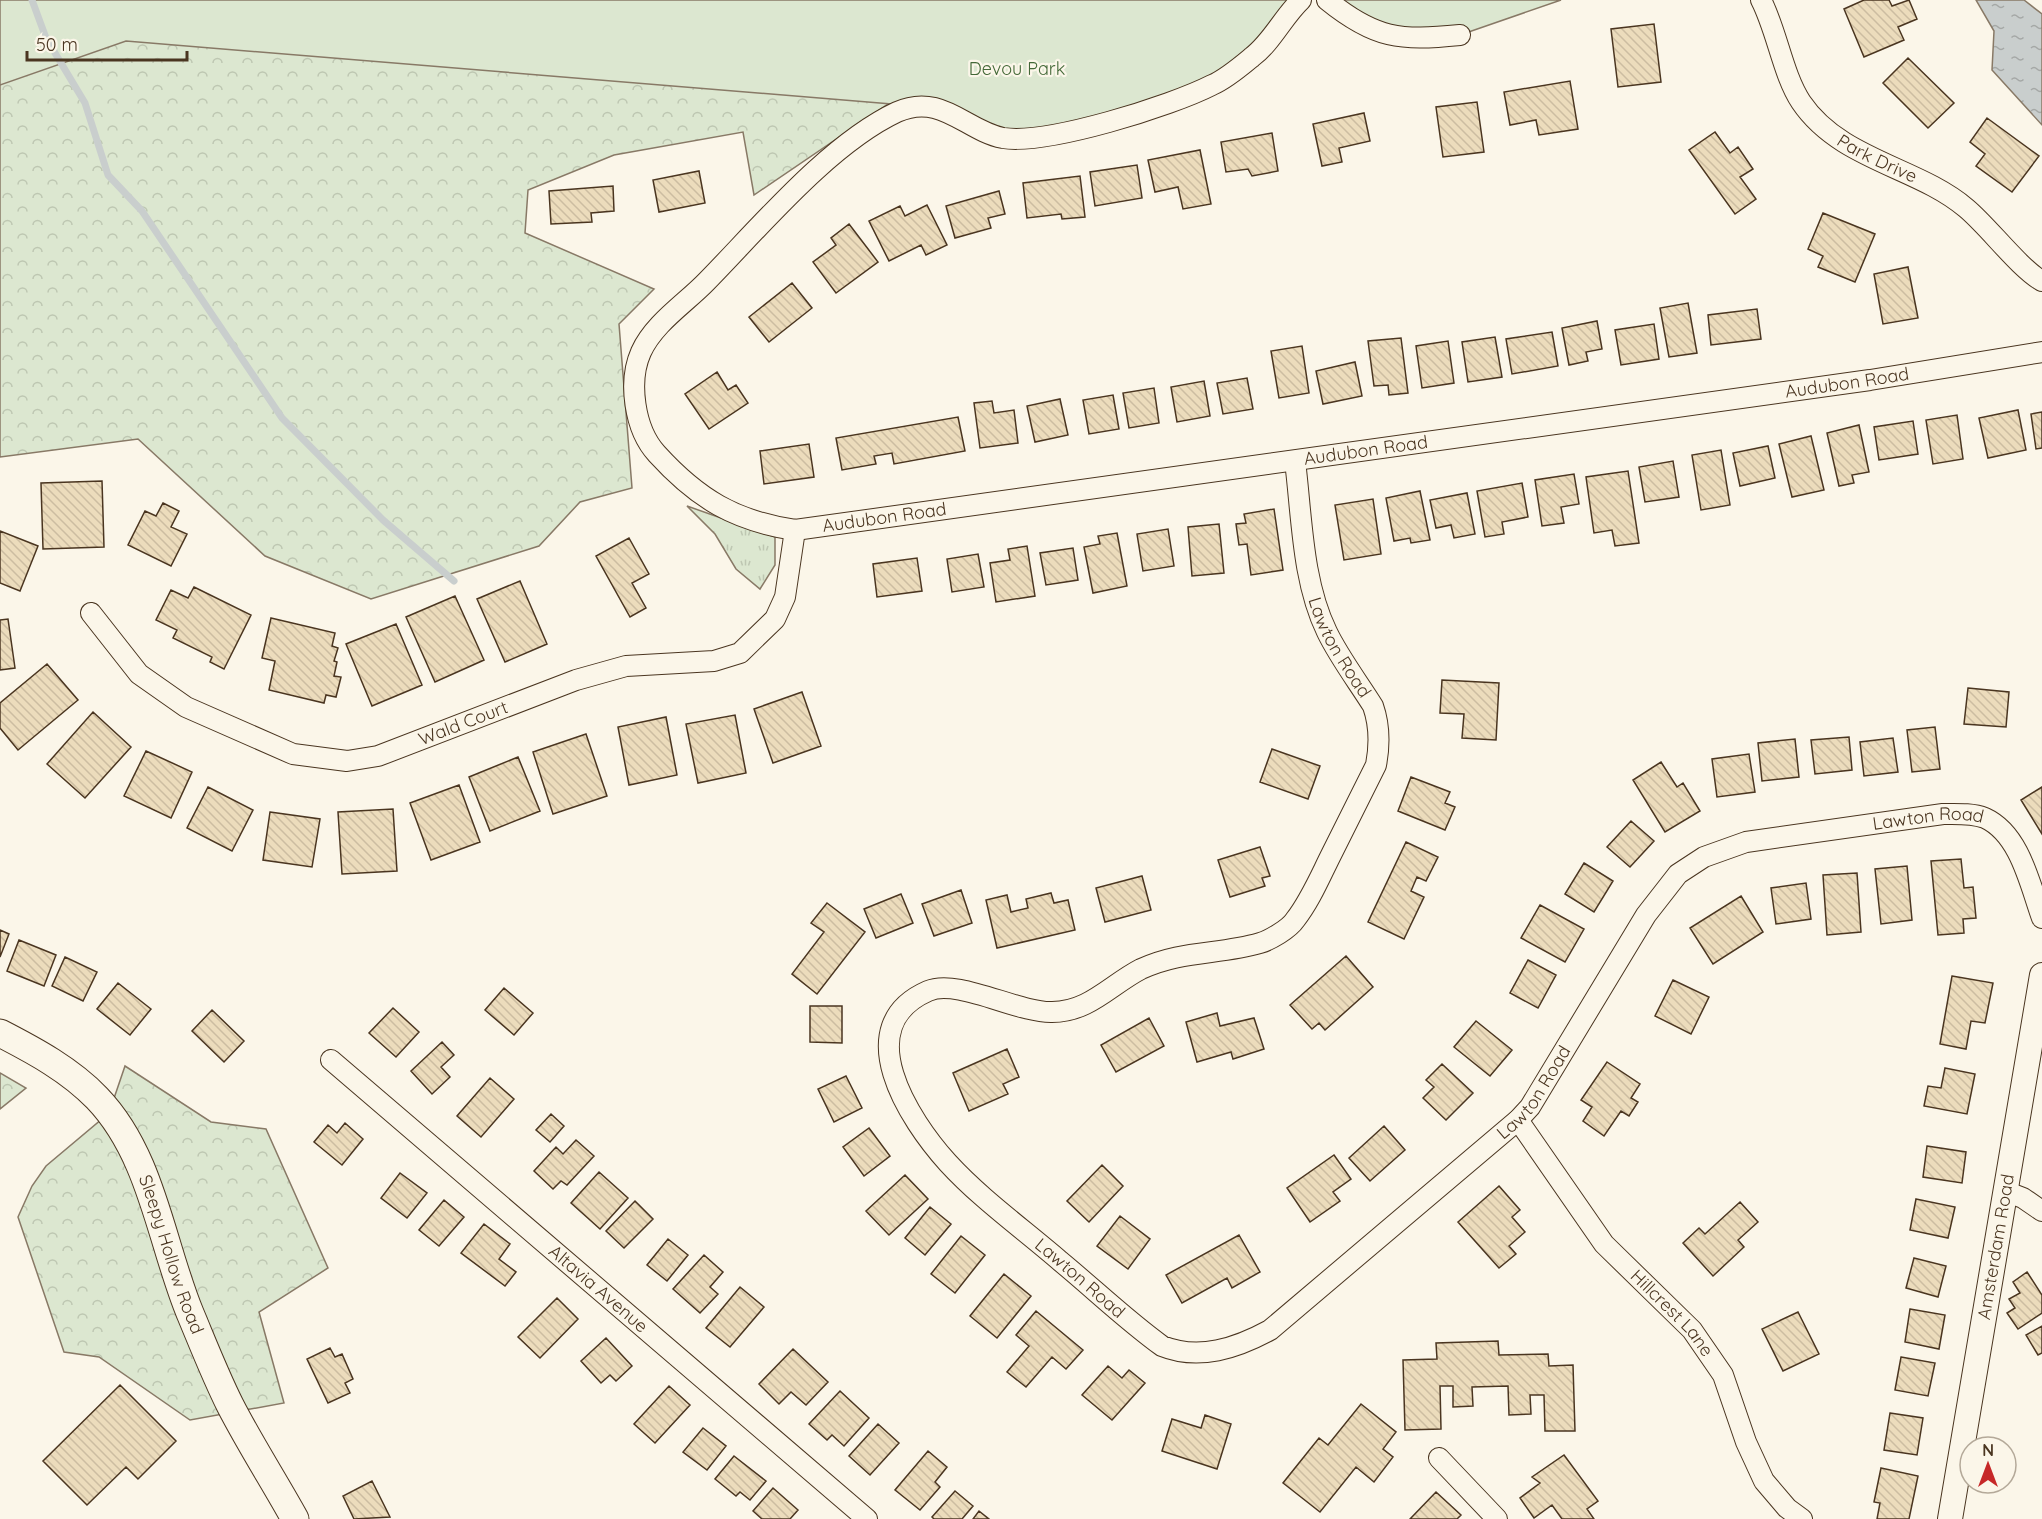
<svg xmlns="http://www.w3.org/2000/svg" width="2042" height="1519" font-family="Quicksand,sans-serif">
	<defs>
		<pattern id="grass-tufts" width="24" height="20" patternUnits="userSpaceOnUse" patternTransform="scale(1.5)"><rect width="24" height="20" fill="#dce7d0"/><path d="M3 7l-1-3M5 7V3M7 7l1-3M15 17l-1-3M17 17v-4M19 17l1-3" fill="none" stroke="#bec7b2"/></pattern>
		<pattern id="forest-crowns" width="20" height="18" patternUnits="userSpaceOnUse" patternTransform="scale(1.5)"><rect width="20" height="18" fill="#dce7d0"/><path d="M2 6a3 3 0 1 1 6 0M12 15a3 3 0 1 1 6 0" fill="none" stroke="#bec7b2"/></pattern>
		<pattern id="water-ripples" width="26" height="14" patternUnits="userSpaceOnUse" patternTransform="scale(1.5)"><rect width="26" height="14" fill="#c9cecd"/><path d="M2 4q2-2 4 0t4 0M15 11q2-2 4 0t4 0" fill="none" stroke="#a5a8a6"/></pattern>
		<pattern id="building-back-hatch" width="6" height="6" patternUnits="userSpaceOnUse" patternTransform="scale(1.5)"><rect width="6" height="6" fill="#ecdcbc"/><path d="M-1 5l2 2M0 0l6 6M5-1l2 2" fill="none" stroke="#ccbda1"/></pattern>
	</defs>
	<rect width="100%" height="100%" fill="#fbf6e9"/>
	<path fill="url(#grass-tufts)" stroke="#887966" stroke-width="1.5" d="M687 506 775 537V565L760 589 736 569 715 534Z"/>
	<path fill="url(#forest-crowns)" stroke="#887966" stroke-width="1.5" d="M0 0H663L986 107 888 104 754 195 743 132 614 155 528 190 525 233 654 289 619 324 632 488 580 502 539 546 371 599 265 556 138 439 0 457Z
		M125 1066 211 1122 266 1129 328 1268 259 1312 284 1403 190 1420 99 1357 64 1352 18 1217 32 1186 46 1166 109 1113Z
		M0 1073 26 1088 0 1109Z"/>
	<path fill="#dce7d0" stroke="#887966" stroke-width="1.5" d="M0 0H1301L1254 56 1153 109 1003 138 940 108 126 41 0 85Z
		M1327 0H1561L1460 35H1390Z"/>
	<path fill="url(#water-ripples)" stroke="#887966" stroke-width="1.5" d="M1976 0H2024L2042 14V125L1992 70 1994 31Z"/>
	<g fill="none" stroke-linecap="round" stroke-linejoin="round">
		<path stroke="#c9cecd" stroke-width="7" d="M32 0 46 38 85 103 108 175 142 211 282 418 383 520 454 581"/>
	</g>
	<path fill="url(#building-back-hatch)" stroke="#4a3520" stroke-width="1.5" d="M1864 0H1889L1892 6 1909 0 1917 19 1898 27 1904 40 1864 57 1844 9Z
		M1654 24 1661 82 1618 87 1611 29Z
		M1908 58 1954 103 1928 128 1883 83Z
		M1570 81 1578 129 1539 135 1536 120 1510 125 1504 92Z
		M1477 102 1484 152 1443 157 1436 107Z
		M1364 113 1370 141 1339 148 1342 162 1322 166 1313 124Z
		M1987 118 2039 156 2012 192 1976 166 1985 154 1970 142Z
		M1715 132 1730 153 1738 147 1753 169 1740 177 1756 199 1735 214 1689 150Z
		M1272 133 1278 171 1252 176 1248 169 1226 172 1221 142Z
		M1200 150 1211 204 1183 209 1178 187 1155 192 1148 160Z
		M1137 165 1142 198 1095 206 1090 172Z
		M699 171 705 203 659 212 653 180Z
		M1080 176 1085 217 1062 219 1061 214 1027 218 1023 183Z
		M613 186 614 211 591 213 592 222 551 224 549 191Z
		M999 191 1005 214 988 218 991 228 955 238 946 206Z
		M927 205 947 245 926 255 921 245 889 261 869 221 900 206 905 216Z
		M1823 213 1875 234 1855 282 1818 267 1823 256 1808 249Z
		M849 224 878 262 836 293 813 262 836 245 831 238Z
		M1908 267 1918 318 1883 324 1874 274Z
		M792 283 812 308 769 342 749 317Z
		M1688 303 1697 353 1669 357 1660 308Z
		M1757 309 1761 339 1711 345 1708 315Z
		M1597 321 1602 349 1586 352 1588 361 1569 365 1562 328Z
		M1654 324 1659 359 1621 365 1615 330Z
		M1552 332 1558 366 1512 374 1506 339Z
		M1495 337 1502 377 1468 382 1462 342Z
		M1401 338 1408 393 1389 395 1388 385 1374 386 1368 341Z
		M1448 341 1454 383 1422 388 1416 346Z
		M1302 346 1309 393 1279 398 1271 351Z
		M1355 362 1362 396 1323 404 1316 371Z
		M717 372 728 390 736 385 748 403 709 429 685 394Z
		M1247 378 1253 409 1223 414 1217 383Z
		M1204 381 1210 416 1177 422 1171 387Z
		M1154 388 1159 423 1129 428 1123 393Z
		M1113 395 1119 429 1089 434 1083 400Z
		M1060 399 1068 435 1035 442 1027 406Z
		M992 401 994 413 1014 410 1018 443 980 448 974 403Z
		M2018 410 2026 450 1988 458 1979 418Z
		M2042 412V448L2036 449 2031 414Z
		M1957 415 1963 459 1933 464 1926 420Z
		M958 417 965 451 894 464 892 453 874 456 876 464 842 470 836 438Z
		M1913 421 1918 454 1879 460 1874 427Z
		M1859 425 1869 472 1852 475 1854 483 1839 486 1827 433Z
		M1811 436 1824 490 1792 497 1779 444Z
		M809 444 814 477 764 484 760 451Z
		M1768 446 1775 478 1740 486 1733 453Z
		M1721 450 1730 505 1701 510 1692 455Z
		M1673 461 1679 497 1645 502 1639 467Z
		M1628 471 1639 543 1615 546 1612 530 1594 533 1586 477Z
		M1574 474 1579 504 1561 507 1564 523 1542 526 1535 480Z
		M102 481 104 547 43 549 41 483Z
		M1522 483 1528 517 1502 522 1504 534 1485 537 1477 491Z
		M1420 491 1430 540 1411 543 1410 538 1394 541 1386 498Z
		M1467 493 1475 534 1454 538 1451 525 1436 528 1430 500Z
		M1373 499 1381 554 1344 560 1335 505Z
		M163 503 179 511 171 527 187 534 171 566 128 545 145 511 156 516Z
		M1274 509 1283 570 1251 575 1247 544 1239 545 1236 524 1246 523 1244 514Z
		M1219 524 1224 573 1192 576 1188 527Z
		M1168 529 1174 566 1143 571 1137 534Z
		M0 531 38 546 20 591 0 583Z
		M1117 533 1127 586 1093 593 1084 547 1100 544 1098 536Z
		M629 538 649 574 632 583 646 608 630 617 596 556Z
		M1027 546 1035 596 996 602 990 563 1010 560 1008 549Z
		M1073 548 1078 580 1046 585 1040 553Z
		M978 554 984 587 952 592 947 559Z
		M917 558 922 591 877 597 873 564Z
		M520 581 547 644 505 662 477 599Z
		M194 587 251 615 224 669 210 662 212 657 173 638 177 630 156 620 171 590 188 598Z
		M455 596 484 660 435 682 406 617Z
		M271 618 335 633 332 646 338 648 334 661 337 662 334 676 341 677 336 697 326 695 324 703 269 690 275 661 262 658Z
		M8 619 15 668 0 670V620Z
		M396 624 422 685 372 706 346 644Z
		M47 664 78 700 18 750 0 728V703Z
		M1442 680 1499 683 1496 740 1462 738 1464 714 1440 713Z
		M1968 688 2009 692 2006 727 1964 724Z
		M802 692 821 746 773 763 754 709Z
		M93 712 131 747 85 798 47 764Z
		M735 715 746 773 698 783 686 724Z
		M666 717 677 775 629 785 618 727Z
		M1935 727 1940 769 1912 772 1907 730Z
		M586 734 607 796 553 814 533 752Z
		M1849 737 1852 770 1815 774 1811 740Z
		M1893 738 1898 772 1864 776 1860 742Z
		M1795 739 1799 777 1762 781 1758 743Z
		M1272 749 1320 766 1308 799 1260 782Z
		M146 751 192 772 171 818 124 796Z
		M1749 754 1755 792 1717 797 1712 759Z
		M518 757 540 811 490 831 469 777Z
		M1661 762 1677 787 1683 783 1700 811 1665 832 1633 780Z
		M1411 777 1450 792 1445 803 1455 807 1445 830 1398 811Z
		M459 785 480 842 431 860 410 803Z
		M208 787 253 810 232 851 187 828Z
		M2042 787V834L2021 800Z
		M393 809 397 871 342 874 338 812Z
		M270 812 320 819 312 867 263 860Z
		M1631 821 1654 841 1630 867 1607 847Z
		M1406 842 1438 857 1426 881 1417 877 1411 891 1424 897 1404 939 1368 922Z
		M1260 847 1270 876 1262 878 1265 886 1230 897 1218 860Z
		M1961 859 1964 888 1973 887 1976 918 1963 919 1964 933 1938 935 1931 861Z
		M1584 863 1613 881 1594 912 1565 894Z
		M1907 866 1912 920 1881 924 1875 869Z
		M1857 873 1861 932 1827 935 1823 875Z
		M1142 876 1151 910 1105 922 1096 888Z
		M1806 883 1811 919 1776 924 1771 888Z
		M961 890 972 923 934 936 922 904Z
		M1051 893 1054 903 1068 900 1075 930 997 948 986 900 1007 895 1011 912 1028 908 1026 899Z
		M901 894 913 923 876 938 864 909Z
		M1741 896 1763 932 1713 964 1690 928Z
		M827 903 865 932 817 994 792 974 824 932 811 923Z
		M1540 905 1584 929 1565 962 1521 938Z
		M0 930 9 934 0 957Z
		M19 940 56 955 44 986 7 971Z
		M1346 956 1373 987 1325 1030 1319 1023 1312 1029 1290 1005Z
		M65 957 97 972 83 1001 52 986Z
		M1528 960 1556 975 1538 1008 1510 993Z
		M1952 976 1993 983 1985 1023 1971 1021 1966 1049 1940 1044Z
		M1673 980 1709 997 1691 1034 1655 1016Z
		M118 983 151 1009 130 1035 97 1009Z
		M504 988 533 1013 514 1035 485 1010Z
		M810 1006H842V1043L810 1042Z
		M393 1008 419 1032 396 1057 369 1033Z
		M212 1010 244 1041 224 1062 192 1031Z
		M1217 1013 1220 1026 1254 1018 1264 1049 1233 1059 1231 1052 1197 1062 1186 1022Z
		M1149 1018 1164 1046 1116 1072 1101 1045Z
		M1476 1021 1512 1050 1490 1076 1454 1047Z
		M442 1042 454 1055 441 1067 450 1077 432 1094 411 1071Z
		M1007 1049 1019 1077 1003 1084 1008 1094 969 1111 953 1073Z
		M1607 1062 1640 1084 1631 1098 1638 1102 1629 1116 1621 1111 1604 1136 1583 1121 1592 1107 1581 1100Z
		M1442 1064 1473 1093 1446 1120 1423 1098 1434 1087 1426 1080Z
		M1945 1068 1975 1074 1967 1114 1924 1106 1928 1086 1941 1088Z
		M846 1076 862 1108 834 1122 818 1089Z
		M490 1078 514 1099 481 1137 457 1116Z
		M551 1114 564 1126 550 1142 536 1130Z
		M345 1123 363 1139 342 1165 314 1142 328 1125 337 1133Z
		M1384 1126 1405 1150 1370 1181 1349 1158Z
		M869 1128 890 1156 864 1176 843 1147Z
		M576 1140 594 1156 567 1185 561 1181 553 1189 534 1171 556 1147 563 1154Z
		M1927 1146 1966 1152 1962 1183 1923 1177Z
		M1334 1155 1351 1179 1333 1192 1340 1201 1310 1222 1287 1188Z
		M1102 1165 1123 1186 1089 1222 1067 1201Z
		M599 1172 628 1198 600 1229 571 1203Z
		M400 1173 427 1193 407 1218 381 1198Z
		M905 1175 928 1199 889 1235 866 1211Z
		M1499 1186 1520 1210 1512 1217 1525 1232 1509 1246 1516 1254 1499 1268 1458 1222Z
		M1916 1199 1955 1207 1948 1238 1910 1230Z
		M444 1200 464 1217 439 1246 419 1230Z
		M635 1201 653 1219 624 1248 606 1231Z
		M1740 1202 1758 1222 1738 1240 1744 1247 1713 1276 1683 1243 1699 1228 1705 1234Z
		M930 1207 951 1224 925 1255 905 1238Z
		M1120 1216 1150 1239 1128 1269 1097 1246Z
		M484 1224 510 1244 499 1259 516 1272 505 1286 461 1253Z
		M1239 1235 1260 1272 1232 1288 1227 1278 1182 1303 1166 1275Z
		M961 1236 985 1255 955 1293 931 1274Z
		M668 1239 688 1255 667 1281 647 1265Z
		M704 1255 723 1272 710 1287 718 1294 700 1313 673 1289Z
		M1914 1258 1946 1266 1938 1297 1906 1288Z
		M2027 1272 2042 1295V1313L2018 1329 2007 1313 2015 1308 2009 1299 2020 1293 2013 1282Z
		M1004 1274 1031 1296 997 1338 970 1316Z
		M740 1287 764 1307 730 1347 706 1328Z
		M557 1298 578 1319 540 1358 518 1337Z
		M1910 1309 1945 1315 1939 1349 1905 1342Z
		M1036 1311 1083 1350 1066 1369 1052 1357 1026 1387 1007 1372 1029 1346 1016 1335Z
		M1798 1312 1819 1354 1783 1371 1762 1329Z
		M2042 1326V1353L2038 1355 2026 1335Z
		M606 1338 632 1366 616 1381 610 1375 601 1383 581 1361Z
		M1498 1341 1499 1355 1548 1354 1549 1366 1573 1365 1575 1431H1545L1544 1395H1530L1531 1414 1509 1415 1508 1386 1472 1387 1473 1406 1453 1407V1386H1440L1441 1429 1405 1430 1403 1360 1437 1359 1436 1343Z
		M330 1348 335 1357 342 1354 353 1379 345 1383 350 1393 328 1403 307 1359Z
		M793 1349 828 1382 806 1405 791 1392 779 1404 759 1384Z
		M1901 1357 1935 1363 1928 1396 1895 1390Z
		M1108 1366 1122 1378 1129 1370 1145 1383 1112 1420 1082 1395Z
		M120 1385 176 1441 138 1479 126 1467 87 1505 43 1461Z
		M669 1386 690 1405 655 1443 634 1424Z
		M840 1391 869 1418 844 1446 832 1435 827 1440 809 1424Z
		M1361 1404 1396 1432 1383 1449 1393 1457 1374 1482 1356 1467 1320 1512 1283 1483 1319 1438 1328 1445Z
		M1890 1413 1923 1418 1917 1455 1884 1450Z
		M1205 1415 1231 1424 1217 1469 1162 1451 1172 1419 1201 1428Z
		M878 1424 899 1443 870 1475 849 1456Z
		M703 1428 726 1446 707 1470 683 1452Z
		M928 1451 947 1467 935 1482 940 1487 920 1510 895 1490Z
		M1564 1455 1598 1501 1587 1509 1594 1519H1562L1552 1505 1534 1518 1520 1498 1540 1483 1532 1477Z
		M734 1456 766 1481 750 1500 740 1492 736 1496 715 1479Z
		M1881 1468 1918 1476 1909 1519H1877L1880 1503 1874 1502Z
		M372 1481 390 1517 354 1519 343 1496Z
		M773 1488 798 1510 790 1519H762L753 1511Z
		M955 1491 973 1506 962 1519H934L932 1517Z
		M1436 1492 1461 1515 1457 1519H1410Z
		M979 1511 989 1519H973Z"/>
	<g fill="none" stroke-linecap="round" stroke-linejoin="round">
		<defs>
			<g id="minor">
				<path id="s1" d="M1301 0C1283 17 1272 42 1252 57 1240 67 1226 79 1212 85 1171 106 1047 145 1003 138 966 131 941 92 897 112 829 144 760 227 707 281 686 303 654 323 641 352 628 381 634 429 657 454 698 499 735 521 795 530L1870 380 2042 352"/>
				<path d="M1327 0C1375 39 1400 41 1460 35"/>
				<path id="s2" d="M1761 0C1777 31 1783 75 1801 102 1840 160 1918 167 1966 208 1988 226 2020 269 2042 281"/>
				<path id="s3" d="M1295 461C1302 517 1302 581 1327 632 1339 657 1358 682 1373 706 1380 726 1380 744 1376 765 1361 795 1346 825 1331 855 1320 877 1310 901 1295 920 1289 929 1270 940 1260 943 1219 955 1182 950 1141 969 1110 985 1089 1012 1052 1012 1018 1013 957 978 928 991 848 1026 909 1120 948 1163 981 1199 1023 1229 1060 1261 1094 1289 1126 1320 1162 1346 1199 1361 1237 1348 1270 1330L1518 1120 1530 1107 1646 915 1678 874 1704 857 1746 842 1943 814C1956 814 1972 813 1985 818 2020 834 2030 885 2042 918"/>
				<path id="s4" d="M91 613 139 674 186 707 293 754 347 761 378 756 576 680 626 666 714 661 740 653 775 619 785 597 795 530"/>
				<path id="s5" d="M331 1060 867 1519"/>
				<path id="s6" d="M1518 1120 1604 1244 1692 1330 1723 1375 1746 1442 1764 1481 1787 1508 1802 1519"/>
				<path d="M2005 1191 2023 1198 2042 1211"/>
				<path d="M1439 1458 1497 1519"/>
			</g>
			<g id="tertiary">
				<path id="s7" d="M1950 1519 2042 975"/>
			</g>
			<g id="secondary">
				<path id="s8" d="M0 1033C35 1051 70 1070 97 1098 152 1155 161 1243 190 1313 203 1344 215 1375 230 1405 250 1444 274 1481 295 1519"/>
			</g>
		</defs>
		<use href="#minor" stroke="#4a3520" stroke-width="22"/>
		<use href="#tertiary" stroke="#4a3520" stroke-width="26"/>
		<use href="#secondary" stroke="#4a3520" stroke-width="29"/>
		<use href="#minor" stroke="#fbf6e9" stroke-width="20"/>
		<use href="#tertiary" stroke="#fbf6e9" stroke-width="24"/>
		<use href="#secondary" stroke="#fbf6e9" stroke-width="27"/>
	</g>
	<g text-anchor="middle" stroke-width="4.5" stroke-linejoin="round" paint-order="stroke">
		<g font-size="18" fill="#436837" stroke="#fbf6e9">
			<text x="1017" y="75">Devou Park</text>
		</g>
		<g font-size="18" fill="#4a3520" stroke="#fbf6e9">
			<text dy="6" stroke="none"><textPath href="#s2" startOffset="206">Park Drive</textPath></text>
			<text dy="6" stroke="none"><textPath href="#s1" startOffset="2140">Audubon Road</textPath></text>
			<text dy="6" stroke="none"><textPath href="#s1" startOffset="1654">Audubon Road</textPath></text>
			<text dy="6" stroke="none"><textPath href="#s1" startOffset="1168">Audubon Road</textPath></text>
			<text dy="6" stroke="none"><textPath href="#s3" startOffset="194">Lawton Road</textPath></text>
			<text dy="6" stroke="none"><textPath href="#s4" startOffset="429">Wald Court</textPath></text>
			<text dy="6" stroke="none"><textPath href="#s3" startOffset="2368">Lawton Road</textPath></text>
			<text dy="6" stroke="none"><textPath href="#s3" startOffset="1846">Lawton Road</textPath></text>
			<text dy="6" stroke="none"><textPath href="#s7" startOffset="276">Amsterdam Road</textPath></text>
			<text dy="6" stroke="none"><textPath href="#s8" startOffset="292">Sleepy Hollow Road</textPath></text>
			<text dy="6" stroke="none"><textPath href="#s3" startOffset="1270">Lawton Road</textPath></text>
			<text dy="6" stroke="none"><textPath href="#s5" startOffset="352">Altavia Avenue</textPath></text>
			<text dy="6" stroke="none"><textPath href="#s6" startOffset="248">Hillcrest Lane</textPath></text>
		</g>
	</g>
	<g transform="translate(1988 1465)"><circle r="28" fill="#fbf6e9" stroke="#b4a999" stroke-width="1.5"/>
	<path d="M0-4.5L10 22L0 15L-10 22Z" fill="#c62828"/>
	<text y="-9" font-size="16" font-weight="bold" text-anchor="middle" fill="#4a3520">N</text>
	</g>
	<path d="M27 51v9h160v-9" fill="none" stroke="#4a3520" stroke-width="3"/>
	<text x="36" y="51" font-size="18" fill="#4a3520" stroke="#fbf6e9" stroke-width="4.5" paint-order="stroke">50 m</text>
</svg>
